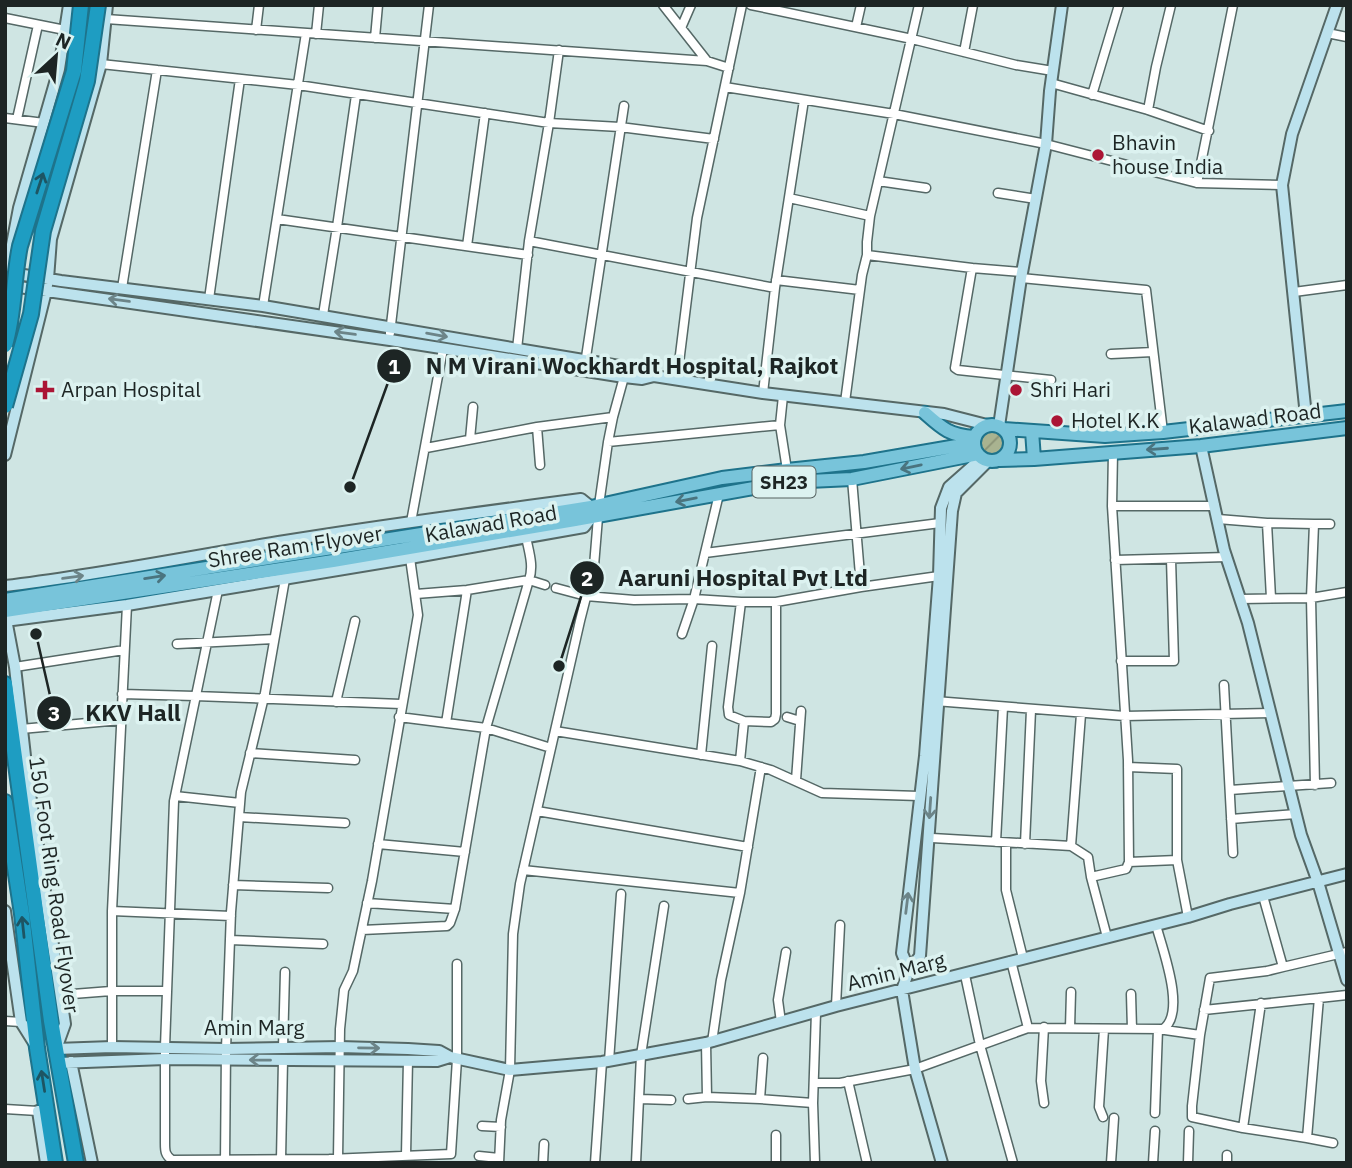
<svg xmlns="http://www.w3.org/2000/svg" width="1352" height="1168" font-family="'IBM Plex Sans',sans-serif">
	<defs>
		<pattern id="garden-furrows" width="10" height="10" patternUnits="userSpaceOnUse" patternTransform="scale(1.75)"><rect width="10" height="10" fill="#a9b390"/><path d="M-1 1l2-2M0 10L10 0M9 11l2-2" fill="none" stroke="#899175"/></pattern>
	</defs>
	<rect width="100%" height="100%" fill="#cfe5e3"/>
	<path fill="url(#garden-furrows)" d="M993 431C1025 433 1005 467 978 448L977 438 980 434Z"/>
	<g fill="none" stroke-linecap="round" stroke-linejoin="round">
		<defs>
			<path id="street" d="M663 5 707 61 729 68
				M751 5 912 39 1016 65 1053 71
				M919 5 870 216 867 242V255L972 268 1022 272
				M5 18 65 30
				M106 19 707 61
				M856 27 861 5
				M681 28 691 5
				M256 30 259 5
				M1327 33 1347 37
				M316 34 319 5
				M375 38 378 5
				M964 52 973 5
				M101 64 298 85 549 123 620 127 714 139
				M1051 83 1148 110 1209 131
				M725 87 894 114 1046 144 1197 183 1282 185
				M1092 95 1119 5
				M1148 110 1156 67 1171 5
				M5 118 44 123
				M17 119 38 25
				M878 181 926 188
				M1197 183 1233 5
				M998 193 1036 199
				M789 198 870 216
				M277 219 528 255
				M529 241 775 288
				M467 246 485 113
				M972 268 955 368 958 370 1051 380
				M1021 278 1146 290 1163 432
				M776 280 860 290
				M122 288 157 70
				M1294 292 1347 285
				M209 299 240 79
				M263 306 306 33
				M323 315 337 227 356 95
				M390 333 429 5
				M517 349 529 241 549 123 559 50
				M1111 354 1153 352
				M585 364 624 106
				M677 379 697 218 742 5
				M763 393 775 288 804 100
				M845 402 862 275 867 255
				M780 425 783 396
				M537 427 540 465
				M470 439 473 407
				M608 442 780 425 787 470
				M426 448 537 427 613 417
				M852 479 861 587 939 576
				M1112 506H1215
				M1218 519 1267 523 1314 524 1311 598 1315 785
				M411 522 443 349
				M1267 523 1271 598
				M1314 524H1330
				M705 553 940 523
				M1115 560 1227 557
				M556 588 586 596 634 600 694 599 741 602H776L861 587
				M218 590 174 801 165 1047V1143C165 1151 165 1155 172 1160L329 1159 451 1154 457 1059V964
				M416 594 467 590 529 580C534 566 529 552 526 537
				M1240 599 1311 598 1347 592
				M741 602 728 707 729 715 744 721 771 722 775 719 776 714V602
				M682 634 694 599 719 494
				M177 644 274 639
				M1121 661H1174L1171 559
				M15 667 124 650
				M1224 685 1233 853
				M122 694 195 696 401 704
				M935 701 1125 716 1271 713
				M336 702 355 621
				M399 717 486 728 551 748
				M787 717 800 721
				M446 723 467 590
				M21 729 121 720
				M555 731 740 761 771 770 822 793 919 796
				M250 753 355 760
				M701 755 712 646
				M740 761 744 721
				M1128 767 1177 769V860L1188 917
				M796 780 801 711
				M1230 790 1331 783
				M175 796 240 803
				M537 811 748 847
				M239 817 345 823
				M1231 819 1296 814
				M932 838 1071 846 1088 857 1091 877
				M996 842 1003 707
				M1006 843V890L1023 958
				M378 844 465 852
				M1025 844 1031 710
				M1071 846 1081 714
				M1129 862 1177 860
				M523 870 740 893
				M233 885 328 888
				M1263 896 1283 967 1347 952
				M367 903 455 909 486 728 529 580 545 585
				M112 911 127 605
				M362 930 447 926 450 923 455 909
				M1107 937 1091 877 1126 869 1129 862 1128 760 1112 506 1113 452
				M230 940 323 944
				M1011 961 1028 1028
				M1283 967 1267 971 1210 978 1200 1035 1192 1106V1117L1243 1128 1307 1138
				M965 975 980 1045 1013 1163
				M1131 994 1132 1029
				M60 995 111 991H166
				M836 1006 840 925
				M1204 1010 1319 998
				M5 1021 21 1022
				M781 1022 778 1000 786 952
				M1070 1028 1071 992
				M712 1042 721 980 740 893 761 767
				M706 1043 707 1097 760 1099
				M112 1047V911L231 916
				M283 1048 285 972
				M763 1058 760 1099 813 1103 816 1012
				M609 1061 621 894
				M848 1081 867 1163
				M815 1083H840L915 1069 1028 1028 1163 1029C1187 1013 1162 948 1156 925
				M640 1099 671 1100
				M688 1099 707 1097
				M813 1103 815 1163
				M1044 1103 1041 1081 1044 1027
				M5 1109 38 1111
				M1155 1113 1158 1029 1200 1035
				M1103 1117 1099 1107 1104 1029
				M482 1126 501 1127
				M1243 1128 1261 1003
				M1333 1143 1307 1138 1319 998 1347 995
				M406 1155 408 1060
				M1227 1155V1163
				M479 1156 499 1158
				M338 1158 340 1029 344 990 353 971 372 881 418 615 410 558
				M281 1159 283 1060
				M225 1163 226 1049 231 912 241 792 265 693 285 579
				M499 1163 501 1120 510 1070 513 934 520 884 580 621 594 566 599 505 608 442 613 417 624 377
				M543 1163 544 1144
				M595 1163 602 1062
				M636 1163 641 1055 664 906
				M776 1163V1135
				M1111 1163 1114 1118
				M1153 1163 1155 1131
				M1188 1163 1189 1131"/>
			<path id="secondary" d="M5 272 61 281 263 306 643 370 654 376 763 393 944 414 987 425
				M6 276 19 208 59 69 69 5
				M5 285 390 340 624 377 642 379 654 376
				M1306 416 1282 185 1292 134 1337 5
				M999 426 1021 278 1046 144 1050 91 1062 5
				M1201 446 1224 550 1248 623 1301 835 1318 882 1347 980
				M5 455 46 291 48 279 51 239 101 64 107 5
				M5 586C99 575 191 556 285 541 383 525 482 512 581 499L591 507
				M5 614 15 667 27 774 65 1024 56 1049 112 1047 226 1049 340 1047 408 1049 439 1051 450 1057 510 1070 602 1062 706 1043 836 1006 1188 917 1230 904 1347 874
				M5 621 127 605 410 558 584 527 591 518
				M5 911 21 1022 36 1046
				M909 970 902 953 925 756 939 576 941 508 949 487 975 464
				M71 1062 92 1163
				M59 1063 165 1059 437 1061 450 1057
				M46 1163 38 1111H47
				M942 1163 915 1069 902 990 909 970 920 956 952 511 956 493 988 461"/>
			<path id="primary" d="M925 413C943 429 949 435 974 437
				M974 443a18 18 0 1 1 36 0a18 18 0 1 1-36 0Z
				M1004 429 1105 436 1163 432 1347 411
				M1032 431 1034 459
				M1000 460 1034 459 1201 446 1347 428
				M5 600 591 507 722 478 787 470 864 462 974 443
				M5 611 333 561 575 520 787 482 852 479 978 454"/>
			<path id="highway" d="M5 684 51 1021 76 1163
				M5 802 22 914 37 1048 55 1163"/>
		</defs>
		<use href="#street" stroke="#556866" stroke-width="11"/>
		<use href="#secondary" stroke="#556866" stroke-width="14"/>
		<use href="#primary" stroke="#1e738b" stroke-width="16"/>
		<use href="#highway" stroke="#1e738b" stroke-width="18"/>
		<use href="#street" stroke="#fff" stroke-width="8"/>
		<use href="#secondary" stroke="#bce2ed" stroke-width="10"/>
		<use href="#primary" stroke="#78c4da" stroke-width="12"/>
		<use href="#highway" stroke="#1e9dc2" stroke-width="14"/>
		<defs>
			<path id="highway-bridge" d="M5 345C15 312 13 279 20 246L74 71 81 5
				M5 406 31 314 43 231 87 81 98 5"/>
		</defs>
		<use href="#highway-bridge" stroke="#1e738b" stroke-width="18" stroke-linecap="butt"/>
		<use href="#highway-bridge" stroke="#1e9dc2" stroke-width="14"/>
	</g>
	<defs><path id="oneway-shaft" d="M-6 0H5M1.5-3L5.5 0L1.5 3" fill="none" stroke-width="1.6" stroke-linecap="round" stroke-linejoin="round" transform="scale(1.75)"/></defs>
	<g stroke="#1d5563">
		<use href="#oneway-shaft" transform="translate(40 183) rotate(-72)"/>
		<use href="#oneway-shaft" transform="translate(23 927) rotate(-96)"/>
		<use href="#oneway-shaft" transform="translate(43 1081) rotate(-99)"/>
	</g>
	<g stroke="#6c8488">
		<use href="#oneway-shaft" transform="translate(119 300) rotate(-172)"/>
		<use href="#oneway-shaft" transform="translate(345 333) rotate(-172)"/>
		<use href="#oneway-shaft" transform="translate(437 335) rotate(10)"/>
		<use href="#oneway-shaft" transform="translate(73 577) rotate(-8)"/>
		<use href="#oneway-shaft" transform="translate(930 808) rotate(94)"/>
		<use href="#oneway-shaft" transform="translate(907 903) rotate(-83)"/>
		<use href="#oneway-shaft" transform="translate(369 1048) rotate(1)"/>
		<use href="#oneway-shaft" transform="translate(260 1060) rotate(-179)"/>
	</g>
	<g stroke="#4a747f">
		<use href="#oneway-shaft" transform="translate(1157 449) rotate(176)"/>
		<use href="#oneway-shaft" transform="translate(911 467) rotate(168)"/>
		<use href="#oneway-shaft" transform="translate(686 500) rotate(169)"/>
		<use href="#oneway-shaft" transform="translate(155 577) rotate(-9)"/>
	</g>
	<g fill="#ab1535" stroke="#dcf2f0" stroke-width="2.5">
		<circle cx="1098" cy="155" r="7"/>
		<path d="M41.5 379.5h7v7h7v7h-7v7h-7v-7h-7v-7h7z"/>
		<circle cx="1016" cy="390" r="7"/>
		<circle cx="1057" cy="421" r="7"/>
	</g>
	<g text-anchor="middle" stroke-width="7" stroke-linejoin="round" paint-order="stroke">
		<rect fill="#dcf2f0" stroke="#566261" stroke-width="2" x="752.5" y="466.5" width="63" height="31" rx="5"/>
		<g font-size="19" font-weight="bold" fill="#1d2524">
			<text x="784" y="489">SH23</text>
		</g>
		<g font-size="21" fill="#1d2524" stroke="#dcf2f0" text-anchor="start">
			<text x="1112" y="150">Bhavin<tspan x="1112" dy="24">house India</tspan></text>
			<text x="61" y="397">Arpan Hospital</text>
			<text x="1030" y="397">Shri Hari</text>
			<text x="1071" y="428">Hotel K.K</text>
		</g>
		<g font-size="21" fill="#1d2524" stroke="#dcf2f0">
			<text transform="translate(1255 419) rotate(-7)" y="7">Kalawad Road</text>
			<text transform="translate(491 524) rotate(-10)" y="7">Kalawad Road</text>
			<text transform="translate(295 547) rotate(-9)" y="7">Shree Ram Flyover</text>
			<text transform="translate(54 885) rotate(82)" y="7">150 Foot Ring Road Flyover</text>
			<text transform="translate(896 972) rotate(-14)" y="7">Amin Marg</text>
			<text x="254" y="1035">Amin Marg</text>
		</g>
	</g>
	<path fill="none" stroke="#1d2524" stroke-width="2.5" d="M350 487L394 366M559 666L587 578M36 634L54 713"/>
	<g fill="#1d2524" stroke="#dcf2f0" stroke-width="2.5">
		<circle cx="350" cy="487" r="7"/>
		<circle cx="559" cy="666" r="7"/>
		<circle cx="36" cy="634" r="7"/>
		<circle cx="394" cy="366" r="18"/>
		<circle cx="587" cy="578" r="18"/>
		<circle cx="54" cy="713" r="18"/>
	</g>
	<g font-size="21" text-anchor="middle" font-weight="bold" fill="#fff">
		<text x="394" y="374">1</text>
		<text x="587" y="586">2</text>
		<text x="54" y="721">3</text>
	</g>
	<g font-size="23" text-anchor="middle" font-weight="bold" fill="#1d2524" stroke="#dcf2f0" stroke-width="7" stroke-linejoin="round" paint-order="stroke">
		<text x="632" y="374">N M Virani Wockhardt Hospital, Rajkot</text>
		<text x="743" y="586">Aaruni Hospital Pvt Ltd</text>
		<text x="133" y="721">KKV Hall</text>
	</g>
	<rect width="1352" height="1168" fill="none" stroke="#1d2524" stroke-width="14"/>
	<g transform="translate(56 56) rotate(26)" stroke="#dcf2f0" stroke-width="5" paint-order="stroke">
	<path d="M0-5L12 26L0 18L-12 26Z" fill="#1d2524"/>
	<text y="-10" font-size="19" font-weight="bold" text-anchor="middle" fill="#1d2524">N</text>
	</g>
</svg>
